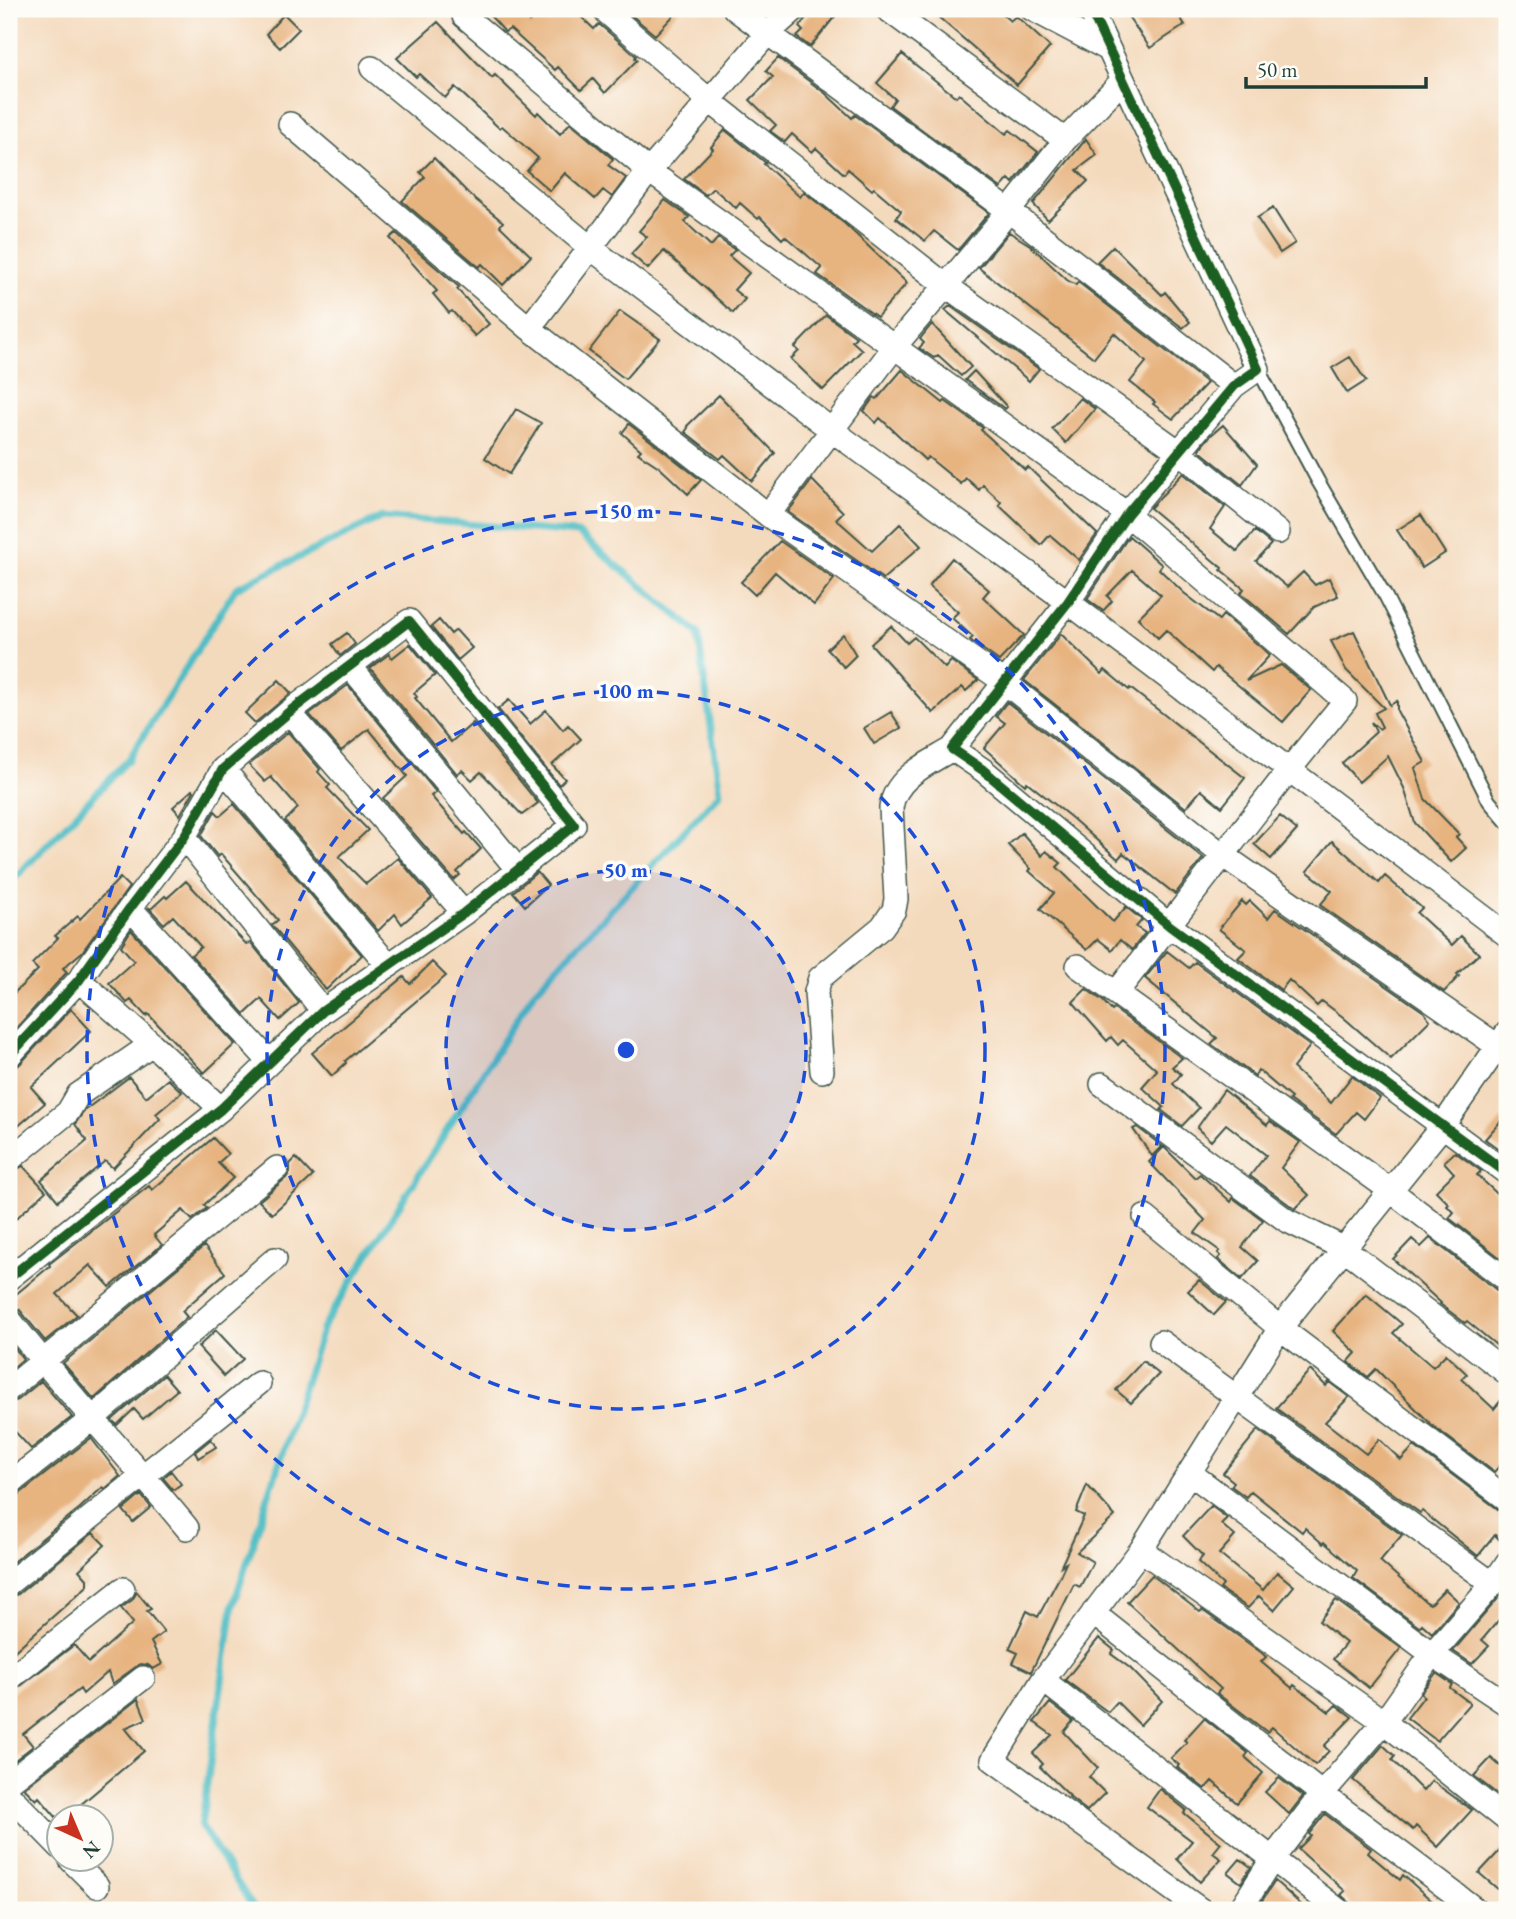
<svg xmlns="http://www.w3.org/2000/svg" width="1516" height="1919" font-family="'EB Garamond',serif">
	<rect width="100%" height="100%" fill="#fdfcf7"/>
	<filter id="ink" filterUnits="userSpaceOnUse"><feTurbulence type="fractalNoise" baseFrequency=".0143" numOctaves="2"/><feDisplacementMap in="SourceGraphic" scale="14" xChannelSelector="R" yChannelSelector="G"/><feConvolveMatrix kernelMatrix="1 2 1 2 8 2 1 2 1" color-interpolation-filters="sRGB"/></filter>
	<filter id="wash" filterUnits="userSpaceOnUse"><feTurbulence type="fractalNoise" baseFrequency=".00686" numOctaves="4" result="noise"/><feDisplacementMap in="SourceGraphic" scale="28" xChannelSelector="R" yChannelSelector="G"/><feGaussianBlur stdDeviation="1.57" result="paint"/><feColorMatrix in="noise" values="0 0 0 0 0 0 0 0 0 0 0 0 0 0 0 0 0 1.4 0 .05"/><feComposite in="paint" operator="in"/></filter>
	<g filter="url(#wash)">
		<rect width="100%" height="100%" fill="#f4dabd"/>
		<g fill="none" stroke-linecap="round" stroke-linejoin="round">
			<path stroke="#4fbdc4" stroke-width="7" d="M9 884 129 759 236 588 382 517 578 533 698 633 720 793 534 992 323 1327 233 1606 201 1826 255 1910
				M819 1910 824 1904 844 1910"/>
		</g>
		<g id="blocks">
			<path fill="#e7b480" d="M484 9H532L524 16 529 22 543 9H573L594 29 599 24 636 56 635 58 637 60 605 93 593 79 581 90 558 67 555 70 510 29 505 32Z
				M624 9H680L655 35Z
				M813 9H841L810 47 797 37 803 31 799 27Z
				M929 9H996L1010 21 1016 16 1050 47 1017 85Z
				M1123 9H1175L1185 25 1150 48Z
				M284 14 299 29 280 48 266 34Z
				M438 22 492 78 495 75 536 115 538 112 560 134 570 123 613 159 608 165 626 178 612 197 603 190 595 199 565 173 550 191 527 171 538 158 502 126 499 128 455 87 445 98 419 74 416 77 397 58Z
				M902 54 956 97 959 94 1006 134 1010 130 1038 152 1013 183 1009 179 1001 188 890 106 895 99 877 83Z
				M778 58 825 93 852 118 855 115 989 213 958 250 934 231 925 241 896 218 901 211 874 188 872 190 848 169 844 174 816 148 812 152 792 134 785 142 770 131 776 125 750 100 773 77 766 71Z
				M725 130 766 163 764 164 800 197 804 192 845 224 907 283 877 317 817 274 822 268 785 236 782 239 760 217 758 219 740 203 736 208 713 188 706 195 684 179 713 149 711 147Z
				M1086 139 1097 155 1077 170 1088 181 1048 220 1033 204Z
				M434 158 470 195 503 222 500 226 531 256 503 285 482 264 479 267 402 201 425 177 420 172Z
				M665 200 689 217 685 222 711 246 718 238 735 250 729 256 749 273 734 290 745 299 733 313 664 251 648 269 631 254 647 237 639 231Z
				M1273 208 1295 243 1280 253 1257 218Z
				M1009 232 1030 245 1067 280 1076 285 1078 282 1207 383 1173 419 1153 404 1155 402 1130 382 1146 362 1114 333 1094 358 979 268Z
				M396 233 459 287 457 289 489 324 475 336 452 311 449 313 433 294 437 291 390 238Z
				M1113 246 1162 295 1165 292 1190 322 1183 328 1097 262Z
				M950 306 1039 369 1029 381 945 310Z
				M620 311 660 339 625 379 589 351Z
				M826 315 856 337 852 341 862 350 823 390 791 359 799 351 795 347Z
				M932 324 971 367 961 376 938 355 934 358 919 348 924 343 920 339Z
				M1350 357 1366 381 1347 393 1332 368Z
				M902 370 943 403 945 401 983 428 981 430 1025 470 1028 467 1097 534 1079 560 1050 535 1041 545 999 505 1001 502 983 485 979 490 966 478 961 484 928 457 925 460 880 418 876 423 864 411 874 397 877 399Z
				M974 371 1007 407 1005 409 965 380Z
				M719 395 775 453 752 481 724 455 720 459 685 432 688 428 687 426Z
				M1080 398 1095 409 1066 443 1052 429Z
				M516 409 541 423 509 474 485 458Z
				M629 424 701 480 688 494 659 467 638 453 641 450 622 433Z
				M1223 425 1257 464 1242 485 1200 451V448L1210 436Z
				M1183 473 1225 507 1210 529 1237 551 1255 531 1271 544 1256 561 1287 587 1303 572 1315 585 1329 578 1338 596 1314 607 1289 634 1241 593 1244 589 1221 570 1222 568 1150 508Z
				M812 480 843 512 836 519 872 551 900 524 921 546 883 579 788 512Z
				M1421 515 1445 553 1422 568 1397 530Z
				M1129 536 1162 565 1159 569 1184 593 1219 620 1223 615 1270 655 1246 681 1281 665 1311 690 1283 722 1216 667 1212 672 1166 630 1158 638 1138 618 1161 595 1132 570 1107 596 1112 601 1103 611 1087 599Z
				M780 541 834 579 814 605 775 572 755 595 741 582Z
				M952 558 989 590 983 597 1024 635 999 661 970 640 973 637 952 618 958 612 929 586Z
				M439 620 451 634 456 630 472 648 458 660 431 627Z
				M891 626 907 643 914 637 945 668 951 661 978 680 966 691 962 687 933 713 871 644Z
				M1354 631 1390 705 1397 701V711L1425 762 1415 768 1425 799 1459 834 1456 837 1466 848 1451 862 1415 823 1404 788 1388 756 1359 782 1342 763 1376 732 1371 722 1379 729 1382 727 1375 713 1384 708 1346 670 1331 641Z
				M347 633 355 644 340 656 332 644Z
				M843 634 856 655 844 667 827 649Z
				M1061 634 1102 674 1105 670 1129 690 1130 688 1245 778 1222 807 1201 790 1186 808 1024 680Z
				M410 644 435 675 414 693 417 697 415 698 451 742 473 723 538 803 522 815 481 772 472 780 462 770 457 774 370 668 389 654 392 658Z
				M279 680 291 693 255 723 245 713Z
				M348 685 436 792 431 796 464 834 466 832 481 849 457 872 460 875 454 880 383 798 407 776 369 729 341 751 309 714Z
				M509 700 530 724 546 710 563 730 568 725 581 739 552 765 565 779 559 785 498 709Z
				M1007 702 1203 858 1175 894 1123 853 1118 859 1073 819 1027 782 1025 785 984 748 1005 723 996 716Z
				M891 712 901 728 874 744 864 728Z
				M288 732 320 769 318 772 330 785 327 788 368 830 339 857 366 884 398 858 432 898 402 924 395 914 378 931 285 821 298 808 271 777 265 782 249 765Z
				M192 790 194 791 180 815 173 807Z
				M234 804 362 955 326 990 272 925 278 920 221 854 218 857 201 836 215 811 220 816Z
				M1280 816 1297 830 1271 859 1254 844Z
				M1022 833 1042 856 1046 851 1061 863 1057 867 1113 922 1126 907 1142 920 1136 927 1145 933 1132 950 1120 940 1112 950 1098 939 1087 950 1040 909 1054 893 1029 871 1031 869 1008 845Z
				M1332 841 1379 883 1385 876 1422 908 1417 913 1452 945 1461 936 1479 954 1457 974 1459 976 1444 992 1320 905 1332 891 1307 871Z
				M537 872 548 885 525 906 513 892Z
				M120 878 129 887 82 952 63 968 67 972 9 1036V998L38 970 32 964 58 938 55 936 78 916 80 919Z
				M186 881 246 944 251 943 299 1003 280 1020 261 999 245 1014 191 955 201 947 173 916 164 924 148 907 151 909 165 896 167 898Z
				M1242 901 1246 905 1250 901 1268 918 1275 909 1424 1012 1430 1020 1391 1059 1343 1017 1322 1001 1317 1006 1289 980 1281 990 1238 958 1246 950 1219 929Z
				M131 930 235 1044 204 1073 148 1014 146 1016 131 1000 127 1003 109 983 134 961 121 946Z
				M1167 951 1189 968 1195 962 1310 1046 1293 1068 1331 1103 1352 1076 1380 1098 1364 1119 1356 1112 1336 1134 1289 1100 1291 1098 1258 1070 1255 1076 1211 1044 1217 1038 1145 978Z
				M432 962 446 976 345 1061 346 1063 332 1076 312 1053 404 977 410 984Z
				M1086 989 1103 1001 1112 1011 1114 1009 1182 1058 1172 1067 1181 1074 1173 1084 1199 1108 1182 1126 1161 1110 1164 1107 1142 1087 1157 1070 1123 1040 1118 1045 1111 1037 1107 1041 1073 1002Z
				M71 1009 91 1031 31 1087 45 1103 9 1134V1070L19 1065Z
				M129 1077 146 1097 168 1079 182 1092 156 1114 160 1119 113 1168 105 1161 58 1201 41 1180 87 1141 75 1124 85 1110Z
				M1224 1090 1267 1125 1270 1121 1300 1142 1281 1168 1309 1195 1295 1209 1250 1176 1266 1155 1226 1124 1211 1141 1197 1128Z
				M1507 1114V1142L1500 1150 1485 1139Z
				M1137 1127 1162 1146 1152 1156 1133 1129Z
				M213 1138 228 1154 218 1163 233 1178 204 1205 207 1208 192 1220 183 1210 154 1235 162 1245 110 1287 90 1265 57 1294 77 1315 45 1341 20 1310 9 1305V1300L50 1266 49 1264 149 1186 152 1190Z
				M1164 1147 1195 1178 1200 1174 1231 1202 1233 1198 1263 1220 1242 1247 1258 1261 1242 1279 1218 1259 1221 1256 1218 1253 1220 1251 1195 1233 1205 1220 1149 1162Z
				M1455 1152 1481 1171 1477 1175 1507 1203V1263L1449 1218 1454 1212 1447 1206 1449 1204 1436 1191 1454 1173 1444 1162Z
				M296 1158 313 1176 272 1214 259 1201 286 1178 290 1172V1164Z
				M23 1166 46 1191 9 1225V1174Z
				M1430 1238 1498 1291 1507 1294V1354L1467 1321 1465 1323 1440 1304 1441 1303 1393 1259 1412 1239 1421 1247Z
				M204 1246 225 1273 182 1311 187 1317 94 1399 63 1363Z
				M1199 1280 1226 1302 1214 1315 1188 1291Z
				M1366 1294 1402 1324 1393 1333 1433 1367 1446 1354 1467 1374 1462 1379 1494 1409 1507 1393V1458L1494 1472 1433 1426 1376 1369 1368 1377 1348 1362 1356 1353 1333 1331Z
				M216 1330 243 1359 224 1376 198 1347Z
				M9 1341 23 1359 9 1371Z
				M1143 1361 1159 1374 1131 1403 1116 1390Z
				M1310 1370 1326 1386 1329 1382 1349 1397 1325 1422 1366 1454 1379 1439 1401 1460 1414 1446 1507 1516V1547L1495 1535 1478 1556 1422 1511 1420 1513 1277 1409 1276 1408Z
				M164 1375 177 1390 143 1419 134 1409 117 1425 112 1420Z
				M41 1381 72 1417 31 1449 9 1425V1403L18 1400Z
				M1258 1430 1402 1535 1380 1561 1426 1602 1430 1604 1445 1589 1459 1602 1432 1633 1422 1624 1419 1627 1353 1578 1357 1571 1324 1542 1323 1544 1305 1528 1302 1532 1251 1491 1246 1497 1231 1486 1234 1482 1223 1473Z
				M91 1438 120 1476 105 1489 103 1487 80 1508 9 1565V1498L18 1495Z
				M211 1439 216 1447 198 1458 195 1452Z
				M171 1471 181 1484 173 1490 163 1478Z
				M1087 1485 1115 1516 1077 1552 1093 1562 1080 1587 1074 1584 1031 1672 1013 1663 1018 1653 1009 1649 1027 1611 1038 1617 1060 1576 1066 1563 1061 1566 1084 1516 1076 1512Z
				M141 1495 151 1507 133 1522 123 1510Z
				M1211 1506 1227 1518 1221 1524 1235 1536 1219 1554 1263 1590 1277 1572 1294 1586 1274 1610 1259 1596 1248 1608 1220 1589 1223 1585 1198 1562 1203 1556 1183 1536Z
				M93 1533 105 1545 79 1570 87 1579V1586L9 1656V1597L18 1594Z
				M1152 1575 1200 1612 1202 1610 1262 1653 1266 1657 1261 1662 1292 1688 1294 1685 1329 1712 1336 1705 1352 1717 1324 1746 1329 1751 1315 1765 1272 1727 1267 1732 1219 1695 1217 1693 1221 1689 1127 1602Z
				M1507 1588V1610L1482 1640 1489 1646 1472 1664 1453 1651Z
				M137 1592 151 1609 147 1611 164 1632 151 1642 162 1664 153 1669 148 1665 140 1664 112 1684 108 1672 83 1694 80 1689 23 1734 33 1746 10 1764 9 1695 74 1645 89 1662 133 1623 121 1608 132 1600Z
				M1336 1600 1401 1648 1369 1688 1333 1659 1346 1643 1319 1621Z
				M1099 1638 1114 1650 1111 1654 1130 1668 1162 1701 1140 1725 1117 1702 1108 1712 1065 1680Z
				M1436 1673 1452 1684 1450 1688 1470 1703 1437 1741 1407 1718 1424 1696 1421 1693Z
				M138 1699 146 1719 125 1728 144 1751 66 1817H56L39 1797 36 1800 24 1788Z
				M1050 1703 1073 1721 1064 1732 1098 1768 1089 1777 1105 1793 1087 1811 1069 1797 1070 1796 1040 1767 1043 1764 1033 1753 1052 1735 1034 1722Z
				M1204 1718 1248 1753 1245 1757 1263 1773 1237 1803 1212 1781 1205 1789 1177 1767 1179 1765 1171 1758 1187 1742 1184 1740Z
				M1383 1745 1395 1756 1392 1760 1423 1791 1432 1781 1472 1810 1438 1847 1416 1826 1413 1830 1353 1780Z
				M1491 1758 1507 1772V1802L1474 1776Z
				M1279 1778 1303 1796 1289 1814 1265 1792Z
				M1160 1789 1186 1810 1184 1813 1221 1843 1213 1853 1221 1859 1200 1882 1177 1859 1192 1841 1147 1807Z
				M1325 1814 1371 1849 1368 1853 1400 1880 1403 1875 1442 1910H1352L1351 1904 1341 1895 1345 1891 1298 1849 1311 1836 1309 1834Z
				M1507 1843V1881L1499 1890 1479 1873Z
				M1240 1859 1251 1867 1241 1883 1228 1873Z
				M1275 1881 1307 1910H1256Z"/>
		</g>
	</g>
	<g filter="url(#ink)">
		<use href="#blocks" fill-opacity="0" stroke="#3f5549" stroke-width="2"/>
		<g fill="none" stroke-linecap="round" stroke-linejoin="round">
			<defs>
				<path id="lane" d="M1258 369 1318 481 1386 597 1489 801 1507 822"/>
				<path id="street" d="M603 9 710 101 945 285 1178 451 1278 532
					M735 9 1009 211 1234 386
					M887 9 1065 140
					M1032 9 1108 49
					M1090 9 1258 369 1234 386 1127 514 1068 602 952 749 983 770 1170 926 1507 1173
					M464 16 649 171 1127 514 1345 701 1289 770 1117 992
					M372 68 592 249 833 431 1068 602 1507 935
					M290 124 529 328 768 515 1003 681 1224 856 1499 1047
					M529 328 649 171 767 34 795 9
					M768 515 895 346 1009 211 1065 140 1122 81
					M350 666 518 870
					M289 712 464 913
					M223 769 389 966
					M184 837 323 1011
					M130 908 269 1061
					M1078 966 1390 1190 1507 1280
					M79 980 152 1044 221 1109
					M9 1056 79 980 130 908 184 837 223 769 289 712 409 621 574 825 464 913 323 1011 221 1109 9 1278
					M822 1071 816 992 820 978 882 927 894 910 896 899 891 808C895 777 928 764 952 749
					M1102 1084 1286 1220 1345 1249 1507 1373
					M9 1160 68 1112 78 1095 152 1044
					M1145 1217 1280 1328 1507 1499
					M9 1319C65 1391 129 1457 187 1528
					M1161 1342 1493 1584
					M9 1389 277 1168
					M1190 1473 1432 1654 1507 1704
					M9 1484 92 1419 275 1259
					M1141 1550 1384 1722 1507 1820
					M9 1583 259 1383
					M1093 1613 1322 1794 1476 1910
					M9 1679 123 1589
					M1043 1680 1338 1910
					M9 1782 143 1678
					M9 1795 60 1847
					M71 1860 97 1886
					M1201 1910 993 1760 1043 1680 1141 1550 1280 1328 1444 1124 1507 1033
					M1240 1910 1273 1858 1322 1794 1384 1722 1432 1654 1493 1584 1507 1563"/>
			</defs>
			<use href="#lane" stroke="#3f5549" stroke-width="16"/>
			<use href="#street" stroke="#3f5549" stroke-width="26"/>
			<use href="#lane" stroke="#fff" stroke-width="12"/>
			<use href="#street" stroke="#fff" stroke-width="23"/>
			<defs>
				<path id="cycleway" d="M1090 9 1258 369 1234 386 1127 514 1068 602 952 749 983 770 1170 926 1507 1173
					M9 1056 79 980 130 908 184 837 223 769 289 712 409 621 574 825 464 913 323 1011 221 1109 9 1278"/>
			</defs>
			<use href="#cycleway" stroke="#fdfcf7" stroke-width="15"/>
			<use href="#cycleway" stroke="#1b5e20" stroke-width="10"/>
		</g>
	</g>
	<circle cx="626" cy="1050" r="180" fill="#1d4ed8" fill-opacity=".12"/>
	<g fill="none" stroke="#1d4ed8" stroke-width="3.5" stroke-dasharray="12 9">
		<circle cx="626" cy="1050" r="180"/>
		<circle cx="626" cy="1050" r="359"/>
		<circle cx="626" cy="1050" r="539"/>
	</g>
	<circle cx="626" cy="1050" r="10" fill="#1d4ed8" stroke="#fdfcf7" stroke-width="3.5"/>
	<g font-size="21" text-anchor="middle" font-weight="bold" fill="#1d4ed8" stroke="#fdfcf7" stroke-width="7" stroke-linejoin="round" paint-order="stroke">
		<text x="626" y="518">150 m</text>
		<text x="626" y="698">100 m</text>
		<text x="626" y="877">50 m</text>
	</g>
	<rect width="1516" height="1919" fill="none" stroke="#fdfcf7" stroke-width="35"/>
	<g transform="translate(80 1838) rotate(136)"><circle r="33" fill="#fdfcf7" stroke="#a4b0a9" stroke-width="2"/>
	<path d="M0-5L12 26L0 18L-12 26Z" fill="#c8321e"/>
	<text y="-10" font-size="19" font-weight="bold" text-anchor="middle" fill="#1f3d34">N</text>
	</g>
	<path d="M1246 77v10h180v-10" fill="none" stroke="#1f3d34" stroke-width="3.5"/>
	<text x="1257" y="77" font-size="21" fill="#1f3d34" stroke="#fdfcf7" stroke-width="5" paint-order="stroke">50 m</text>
</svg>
